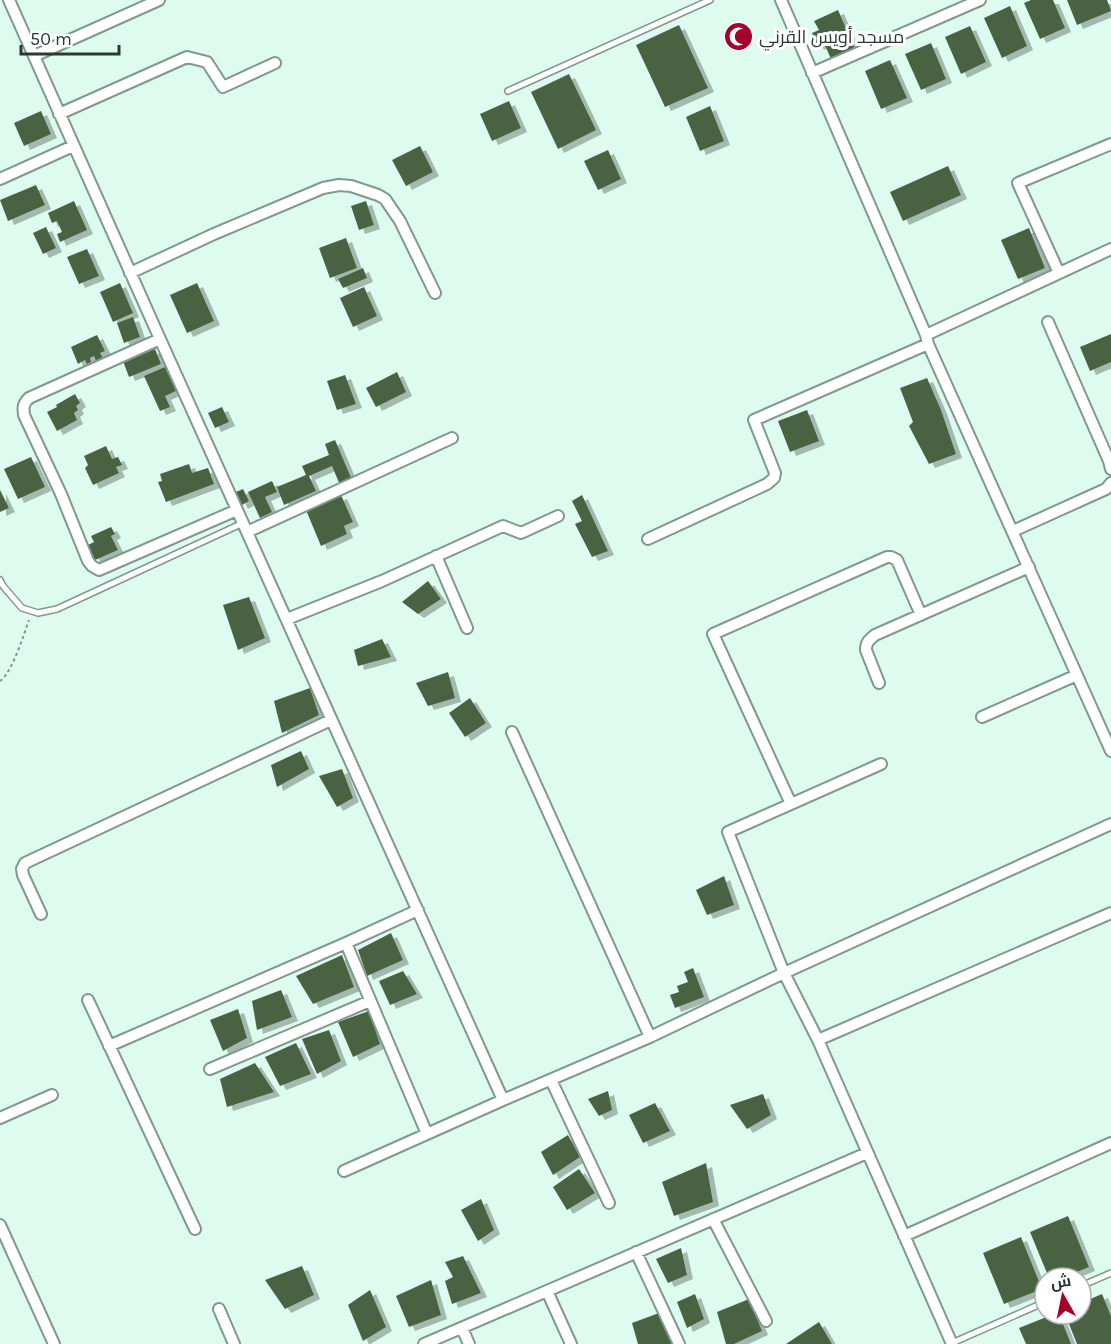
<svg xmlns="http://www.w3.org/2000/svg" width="1111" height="1344" font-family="Karla,Cairo,sans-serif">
	<defs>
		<filter id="shadow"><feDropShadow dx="6" dy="4" stdDeviation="0" flood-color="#0004"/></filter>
	</defs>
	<rect width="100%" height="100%" fill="#defbef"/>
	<path fill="#496442" filter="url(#shadow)" d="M1031 0H1053L1065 28 1040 39 1024 3Z
		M1067 0H1107L1111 11 1077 25Z
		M1010 6 1027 46 1002 58 984 18Z
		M838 10 855 49 831 59 824 43 818 46 812 33 819 30 814 21Z
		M679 25 708 88 665 107 636 45Z
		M970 26 986 62 961 74 945 37Z
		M931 43 946 79 921 90 905 54Z
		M890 60 907 98 881 109 865 71Z
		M569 74 596 130 558 149 531 92Z
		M509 101 521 128 492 141 480 114Z
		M710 106 724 141 700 151 686 117Z
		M41 111 51 134 24 146 14 123Z
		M420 146 433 172 406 186 392 160Z
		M608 150 621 179 598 190 584 161Z
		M948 166 961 195 903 221 890 192Z
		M36 185 45 205 8 221 0 200Z
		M74 201 87 230 60 242 57 234 62 232 57 221 52 223 48 213Z
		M366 201 374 225 359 230 351 206Z
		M46 227 56 248 43 254 33 233Z
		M1029 228 1045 268 1018 279 1001 240Z
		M346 238 357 268 330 278 319 248Z
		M87 249 99 276 79 284 67 257Z
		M363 268 367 278 343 288 338 279Z
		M120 283 133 313 113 322 100 292Z
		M197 283 214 321 187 333 170 295Z
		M364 287 377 316 353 327 340 298Z
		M133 317 140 337 124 343 117 323Z
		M1111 334V362L1090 371 1080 347Z
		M97 335 105 351 100 353 103 358 96 361 94 356 90 358 91 362 87 364 85 360 78 364 71 347Z
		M155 349 161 364 129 377 123 361Z
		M165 367 176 391 165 396 170 407 160 411 144 376Z
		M397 372 406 392 376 407 366 388Z
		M345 375 356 404 337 410 327 381Z
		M927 378 941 410 956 454 929 464 909 426 913 422 900 388Z
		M75 394 80 403 76 406 78 410 74 413 77 420 57 431 47 412 57 407 56 405Z
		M222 407 229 422 215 428 208 413Z
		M807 410 819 441 790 452 778 421Z
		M335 440 352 480 340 485 332 466 309 476 316 491 284 505 277 487 306 475 302 466 329 455 325 444Z
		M106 446 112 459 118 457 122 465 116 467 119 473 93 485 85 468 88 465 84 456Z
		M31 457 45 487 18 499 4 469Z
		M189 464 192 473 208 468 214 484 166 502 158 482 162 481 160 474Z
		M272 481 277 492 265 497 272 512 260 518 248 492Z
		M243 489 249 501 242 505 236 492Z
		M0 490 9 508 0 512Z
		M341 495 353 522 344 526 347 534 321 546 306 510Z
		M582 495 608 551 592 557 575 524 582 521 572 501Z
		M111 527 115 534 111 536 118 550 95 560 88 545 94 542 91 536Z
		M428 581 441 599 418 614 402 602Z
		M249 597 265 638 238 650 223 605Z
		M382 639 391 657 358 666 354 650Z
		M448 672 455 698 428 706 416 683Z
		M310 688 319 715 282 733 274 701Z
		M470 698 486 723 465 737 449 713Z
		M301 751 309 769 277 787 271 765Z
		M342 769 353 798 337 807 319 776Z
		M724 876 734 905 707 915 696 890Z
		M391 933 403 960 367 976 358 950Z
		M342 955 354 987 313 1004 296 976Z
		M693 968 704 997 675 1008 670 995 679 992 677 986 688 982 684 972Z
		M403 971 417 994 390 1005 379 981Z
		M281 990 292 1017 257 1030 252 1001Z
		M238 1009 247 1038 223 1051 210 1020Z
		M369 1011 380 1044 353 1057 338 1022Z
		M329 1030 341 1061 317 1074 302 1039Z
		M296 1043 311 1074 280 1086 265 1057Z
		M255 1063 274 1092 227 1107 220 1079Z
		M608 1091 612 1110 599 1116 588 1099Z
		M763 1094 771 1115 747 1129 730 1105Z
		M655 1103 670 1131 643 1143 629 1115Z
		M568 1135 580 1157 553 1175 541 1152Z
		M706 1163 713 1202 674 1216 662 1182Z
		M579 1169 595 1193 567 1210 553 1187Z
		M481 1199 494 1230 478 1241 461 1210Z
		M1068 1216 1089 1267 1063 1278H1049L1030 1232Z
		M1021 1237 1042 1289 1004 1304 983 1253Z
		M681 1248 687 1275 668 1283 656 1259Z
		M463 1256 481 1293 452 1304 445 1281 453 1277 445 1262Z
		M302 1266 314 1295 285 1309 265 1280Z
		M431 1280 441 1315 409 1327 396 1296Z
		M370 1290 386 1327 363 1341 348 1305Z
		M695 1294 704 1319 687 1328 677 1302Z
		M1102 1294 1111 1316V1344H1077L1065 1314H1081V1303Z
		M749 1299 762 1331 734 1344H726L717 1312Z
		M659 1313 673 1344H638L632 1323Z
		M1054 1314H1059L1071 1344H1026L1019 1328Z
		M819 1322 832 1344H786Z"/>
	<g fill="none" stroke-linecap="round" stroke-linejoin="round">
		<defs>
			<path id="service" d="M508 91 710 0
				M0 580 3 586 22 608 38 613 57 609 243 523
				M1081 1286 1111 1273
				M952 1343 1045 1302"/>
			<path id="minor" d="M9 0 160 339 503 1100
				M781 0 926 335 928 344 1111 751
				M34 56 159 0
				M812 73 980 0
				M59 114 187 57 207 62 223 87 275 63
				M0 179 73 146
				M130 273 214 234 323 188 339 185 351 186 378 195 385 199 400 221 435 293
				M1059 273 1018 183 1111 144
				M1048 322 1109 461 1111 469
				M926 335 1111 249
				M160 339 29 398C23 404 23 407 24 415L61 494 88 561 92 566 99 570 237 510
				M1013 531 1106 489 1111 483
				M247 532 452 438
				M648 539 767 484 774 478 775 473 754 420 928 344
				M436 556 467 628
				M287 619 382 581 503 526 521 533 558 516
				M879 683 866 650C866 642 869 640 875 635L1029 567
				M982 717 1077 675
				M512 732 650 1037
				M881 764 728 832 784 973 818 1040 952 1344
				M791 804 713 634 887 557H891L897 560 921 615
				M41 914 23 875 22 869 25 863 331 720
				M346 943 427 1134
				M88 1000 195 1229
				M818 1040 1111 913
				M109 1046 346 943 418 910
				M210 1069 370 1001
				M551 1080 609 1203
				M0 1118 52 1095
				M344 1171 503 1100 650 1037 784 973 1111 824
				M713 1219 766 1321
				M0 1225 54 1344
				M904 1236 1111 1143
				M636 1252 679 1344
				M547 1291 571 1344
				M219 1309 234 1344
				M462 1328 469 1344
				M424 1344 867 1153"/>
		</defs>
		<use href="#service" stroke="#80998f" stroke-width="8"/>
		<use href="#minor" stroke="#80998f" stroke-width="14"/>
		<path stroke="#81958c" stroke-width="2" stroke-dasharray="3 3" stroke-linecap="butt" d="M0 681C12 673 24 634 29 620"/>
		<use href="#service" stroke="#fff" stroke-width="5"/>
		<use href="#minor" stroke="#fff" stroke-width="10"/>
	</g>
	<defs>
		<symbol id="mosque-disc" viewBox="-11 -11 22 22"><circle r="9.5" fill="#a2022c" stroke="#fff"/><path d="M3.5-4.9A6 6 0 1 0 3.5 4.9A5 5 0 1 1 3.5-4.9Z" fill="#fff"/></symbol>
	</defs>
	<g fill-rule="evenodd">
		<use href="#mosque-disc" x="722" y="20" width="33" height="33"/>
	</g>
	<g text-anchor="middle" stroke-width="6" stroke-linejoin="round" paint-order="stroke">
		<g font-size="18" fill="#2d3833" stroke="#fff" text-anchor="start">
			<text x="759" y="43">مسجد أويس القرني</text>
		</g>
	</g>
	<g transform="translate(1063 1296) rotate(351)"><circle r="28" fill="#ffffff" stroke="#abafad" stroke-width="1.5"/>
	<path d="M0-4.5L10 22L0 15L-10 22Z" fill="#a2022c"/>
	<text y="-9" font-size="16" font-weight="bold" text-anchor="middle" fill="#2d3833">ش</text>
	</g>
	<path d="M21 45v9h98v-9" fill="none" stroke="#2d3833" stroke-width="3"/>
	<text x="30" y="45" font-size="18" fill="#2d3833" stroke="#ffffff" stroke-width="4.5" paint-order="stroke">50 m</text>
</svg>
